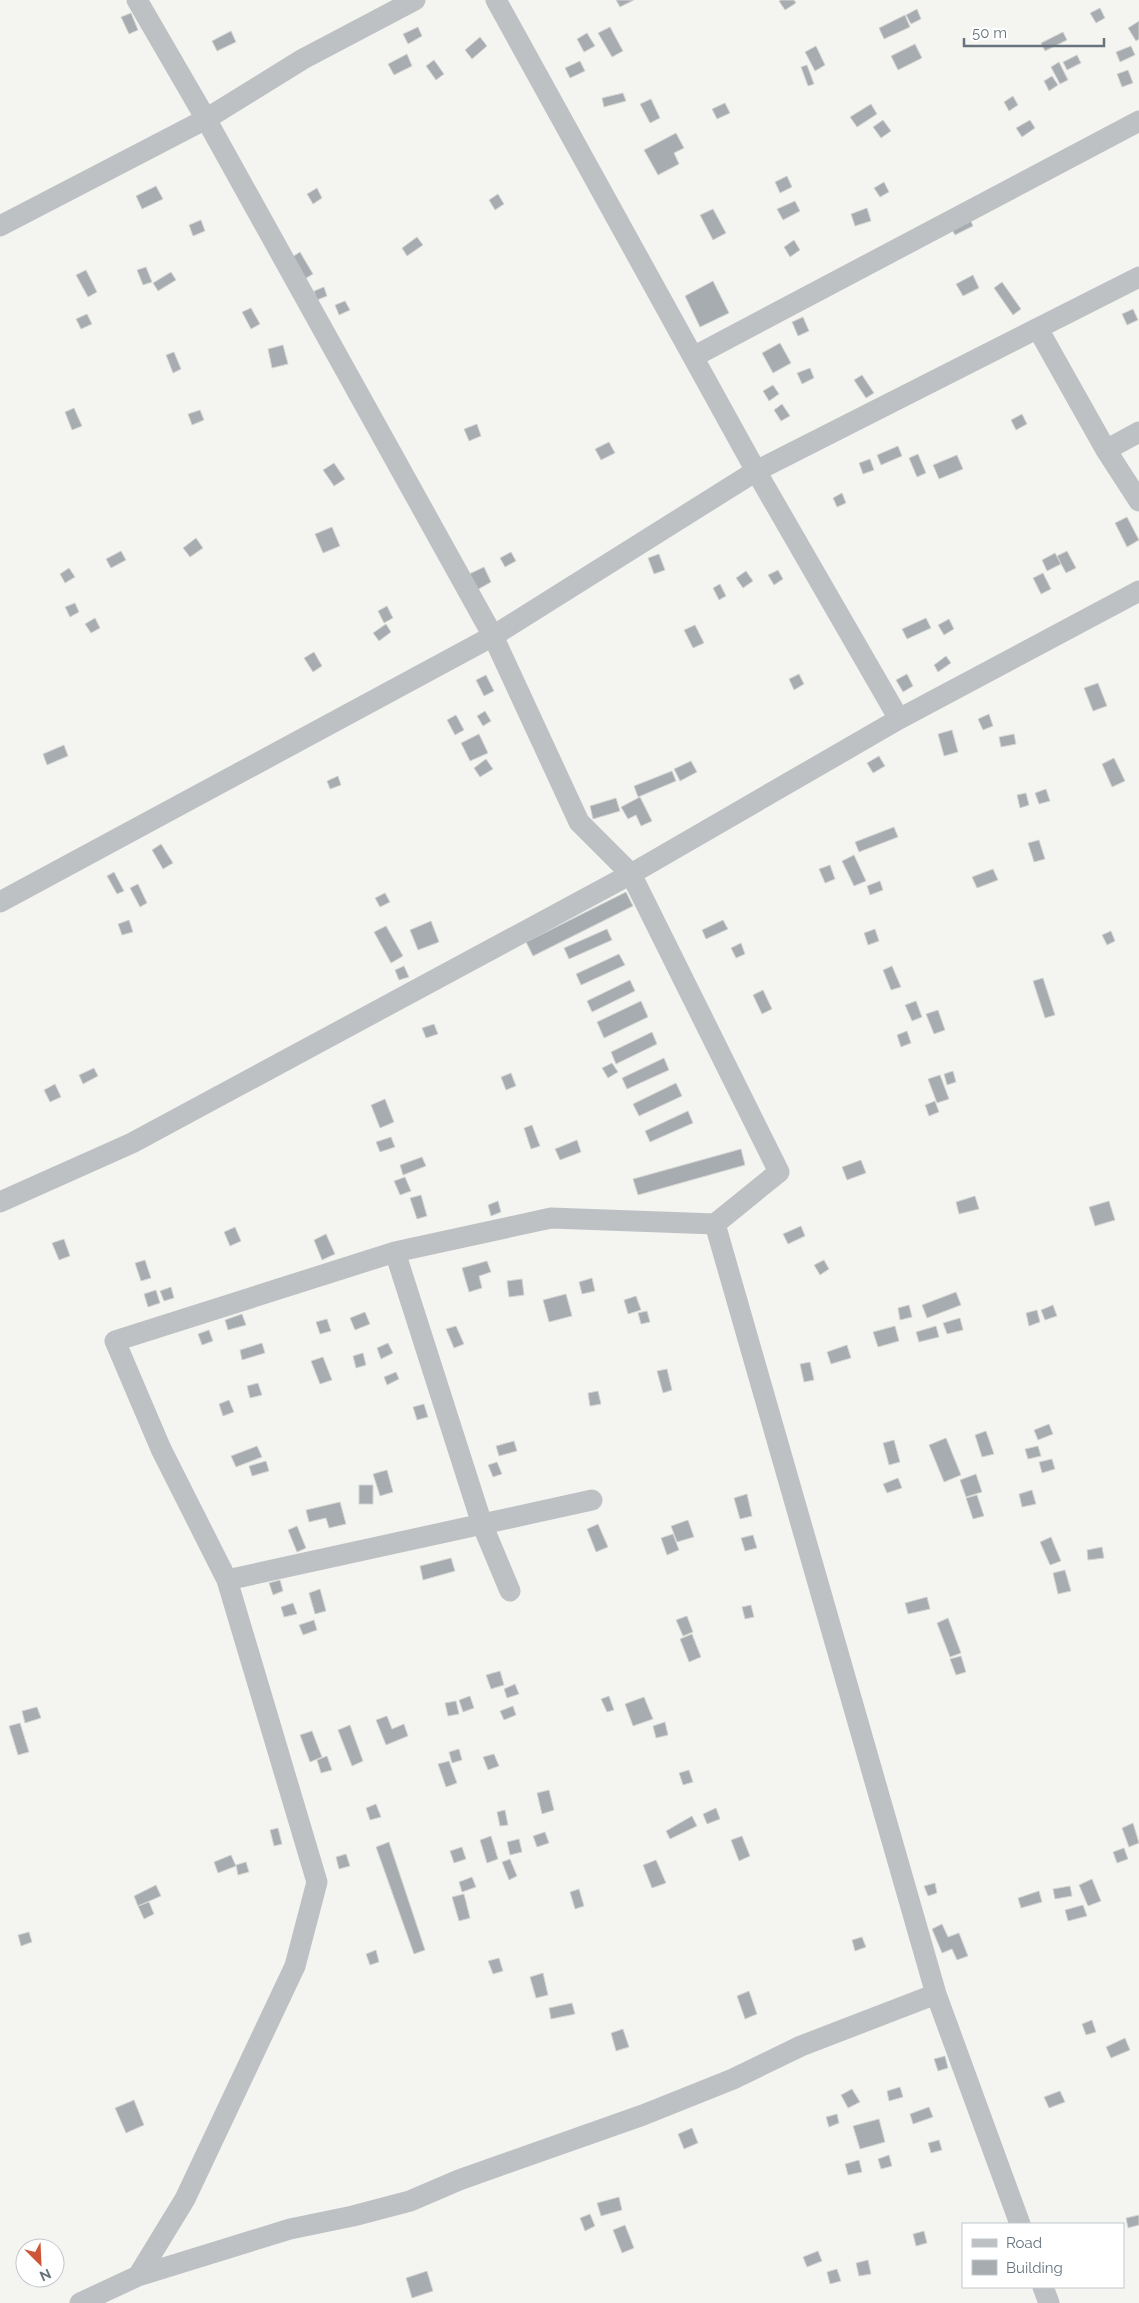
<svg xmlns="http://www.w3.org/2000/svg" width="1139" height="2303" font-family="Raleway,sans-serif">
	<rect width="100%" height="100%" fill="#f4f4f1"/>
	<path fill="#a6acb0" stroke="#d5d5d3" d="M616 0H634L620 7Z
		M781 0H794L796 3 785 10 779 1Z
		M1100 8 1105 18 1096 23 1090 13Z
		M917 9 921 19 911 24 906 15Z
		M131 13 138 30 129 34 121 17Z
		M905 15 910 27 884 39 879 28Z
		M1139 21V39L1136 41 1128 28Z
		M418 27 422 36 408 44 403 34Z
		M610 27 623 51 612 57 598 33Z
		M231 31 236 42 217 51 212 41Z
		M1063 32 1067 40 1045 51 1041 43Z
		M587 33 595 46 584 52 577 39Z
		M480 37 487 46 472 59 465 50Z
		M915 44 922 58 898 70 891 56Z
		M816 46 825 65 815 71 805 52Z
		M1131 46 1135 55 1120 62 1116 52Z
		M407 54 412 66 394 75 388 64Z
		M1077 55 1081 63 1067 70 1063 62Z
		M434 60 444 74 436 80 426 66Z
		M580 61 585 71 570 78 565 68Z
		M1059 62 1068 80 1060 84 1051 67Z
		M807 65 814 84 808 86 801 67Z
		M1128 70 1133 83 1122 87 1117 74Z
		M1052 76 1058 85 1049 91 1044 81Z
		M623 93 626 101 604 107 602 98Z
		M1013 96 1018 105 1009 111 1004 102Z
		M651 99 660 118 650 123 640 104Z
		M725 103 730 113 717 119 712 109Z
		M871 104 877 114 857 127 850 117Z
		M883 120 891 131 881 138 873 127Z
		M1030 120 1035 128 1022 137 1016 128Z
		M676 133 684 148 674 153 679 164 658 175 644 150Z
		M787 176 792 187 780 193 775 182Z
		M884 182 889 192 880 197 874 188Z
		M156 186 163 199 142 209 136 196Z
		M317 188 322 198 313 204 307 194Z
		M498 194 504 204 495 210 489 200Z
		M795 201 800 211 783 220 777 209Z
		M867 208 871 221 855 226 851 214Z
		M713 209 726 233 713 240 700 215Z
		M969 217 973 226 955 235 950 226Z
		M201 220 205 231 193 236 189 225Z
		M417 237 423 245 407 256 402 248Z
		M794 240 800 250 790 257 784 247Z
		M300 252 313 274 303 280 289 259Z
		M146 267 152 282 143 285 137 270Z
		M86 270 97 292 88 297 76 275Z
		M171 272 176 280 158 291 153 283Z
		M973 275 979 288 963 296 956 284Z
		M713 281 729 313 700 327 685 296Z
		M1002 282 1021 309 1013 315 994 288Z
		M324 287 327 296 317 300 314 291Z
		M345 301 350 310 339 315 335 305Z
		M251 308 260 324 251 329 242 312Z
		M1133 309 1138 320 1127 325 1122 314Z
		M87 314 92 324 81 329 76 319Z
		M803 317 809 331 798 336 792 322Z
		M780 343 791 363 773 373 762 353Z
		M283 345 288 364 272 368 268 349Z
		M174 352 181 369 173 373 166 355Z
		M810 368 814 378 802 384 797 373Z
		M862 375 874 393 866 398 854 380Z
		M773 385 779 394 769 401 763 391Z
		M782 404 790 416 781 421 774 410Z
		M74 408 82 426 72 430 65 412Z
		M200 410 204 420 192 425 188 414Z
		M1022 414 1027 424 1016 430 1011 420Z
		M477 424 481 436 469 441 464 429Z
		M609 442 615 453 601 460 595 449Z
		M898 446 902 456 881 465 877 455Z
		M918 454 926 473 917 477 909 458Z
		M957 455 963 469 939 479 933 465Z
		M870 459 874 470 863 474 859 463Z
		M334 463 345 479 334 486 323 470Z
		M842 493 846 503 837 507 833 498Z
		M1127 517 1139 540 1127 547 1115 523Z
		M332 527 340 546 323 553 315 534Z
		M196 538 203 548 190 557 183 548Z
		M121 551 126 560 111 568 106 559Z
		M1067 551 1076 568 1066 573 1057 556Z
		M511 552 516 561 505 567 500 558Z
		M1055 553 1061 564 1047 571 1042 560Z
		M659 554 665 570 654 574 648 558Z
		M484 567 491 582 475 591 467 575Z
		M69 568 75 577 65 583 60 574Z
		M778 570 783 579 774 585 768 575Z
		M746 571 753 581 743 588 736 578Z
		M1043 573 1051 589 1041 594 1033 578Z
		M720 584 726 596 719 600 713 588Z
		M75 603 79 612 70 617 65 607Z
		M387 606 393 618 384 623 378 611Z
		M95 618 100 628 91 633 85 624Z
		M926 618 931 628 907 639 902 629Z
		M949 619 954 629 944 635 938 625Z
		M386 624 391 632 379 641 373 633Z
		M695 625 704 643 693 648 684 630Z
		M314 652 322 666 313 672 304 658Z
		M946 656 951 663 938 672 934 665Z
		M799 674 804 684 794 690 789 679Z
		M907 674 913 686 903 692 896 680Z
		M486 675 494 691 484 696 476 680Z
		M1098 683 1107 706 1093 711 1084 688Z
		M485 711 491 721 483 726 477 716Z
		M989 714 993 726 983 730 978 719Z
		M456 715 464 730 455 735 447 720Z
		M952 730 958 752 944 756 938 734Z
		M479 734 488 753 470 761 461 743Z
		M1014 734 1016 744 1001 747 999 737Z
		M64 745 68 756 47 765 43 754Z
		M879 756 885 766 873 773 867 763Z
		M1114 758 1125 781 1112 787 1102 764Z
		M486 759 493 769 480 777 474 768Z
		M691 761 697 772 680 781 674 769Z
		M672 771 676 781 638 797 634 786Z
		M338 776 341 785 330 789 327 781Z
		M1046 789 1050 801 1039 804 1035 793Z
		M1026 793 1029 805 1020 808 1017 795Z
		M640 797 652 821 641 826 636 815 628 819 621 807Z
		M616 798 620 811 593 819 590 806Z
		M894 827 898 837 859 852 855 842Z
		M1039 840 1045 859 1034 862 1028 843Z
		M161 844 173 863 163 869 152 850Z
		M854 855 866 881 854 886 842 861Z
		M830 865 835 879 825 883 819 869Z
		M993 869 998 880 977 888 972 877Z
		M114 872 124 891 117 894 107 876Z
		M880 881 883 890 870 895 867 886Z
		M138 884 147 903 140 907 130 888Z
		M626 892 633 906 533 956 526 942Z
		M385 893 390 902 380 907 375 898Z
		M129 920 133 932 122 935 118 924Z
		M723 920 728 929 706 939 702 930Z
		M431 921 439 942 418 950 410 930Z
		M386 926 403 956 391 963 374 932Z
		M607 929 612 940 569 959 564 948Z
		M875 929 879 941 868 945 864 933Z
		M1111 931 1115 941 1107 945 1102 935Z
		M741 943 745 954 736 958 731 948Z
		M619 954 625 965 581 985 576 974Z
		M404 966 409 977 399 980 395 970Z
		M892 966 901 987 891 990 883 970Z
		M1043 978 1055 1015 1045 1018 1033 981Z
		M630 980 635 991 592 1012 587 1001Z
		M763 990 772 1009 762 1014 753 995Z
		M641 1001 648 1017 604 1038 597 1022Z
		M916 1001 922 1017 912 1021 905 1005Z
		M938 1010 945 1030 934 1034 926 1014Z
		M434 1024 438 1034 426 1038 422 1028Z
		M907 1031 911 1043 901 1047 897 1035Z
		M652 1032 657 1044 616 1064 611 1052Z
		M664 1058 669 1070 627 1089 622 1078Z
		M612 1063 618 1072 608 1078 602 1068Z
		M94 1068 98 1076 83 1084 79 1075Z
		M953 1071 956 1082 947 1085 944 1074Z
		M511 1073 516 1086 506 1090 501 1077Z
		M940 1075 949 1099 937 1103 928 1079Z
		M676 1083 682 1096 639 1116 633 1104Z
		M55 1084 61 1097 50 1102 44 1090Z
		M385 1099 394 1122 380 1128 371 1105Z
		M935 1101 939 1112 929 1116 925 1105Z
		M688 1111 693 1123 650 1142 645 1131Z
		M532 1125 540 1146 531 1149 524 1128Z
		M391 1137 395 1147 380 1152 376 1142Z
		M577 1140 581 1152 560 1160 555 1149Z
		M741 1149 745 1165 638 1195 633 1179Z
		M422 1157 426 1166 403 1175 400 1165Z
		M861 1160 866 1173 847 1180 842 1167Z
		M405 1177 411 1191 400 1195 394 1181Z
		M421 1195 427 1216 417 1219 410 1198Z
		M975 1196 979 1209 959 1214 956 1202Z
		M498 1201 501 1212 491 1216 488 1205Z
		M1109 1201 1115 1220 1095 1226 1089 1207Z
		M801 1226 805 1236 788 1244 783 1234Z
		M235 1227 241 1241 230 1246 224 1232Z
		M326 1234 335 1254 322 1260 314 1240Z
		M64 1239 70 1256 59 1260 52 1243Z
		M145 1260 151 1278 141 1281 135 1263Z
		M824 1260 829 1269 820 1275 814 1265Z
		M487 1261 491 1272 479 1276 482 1288 469 1292 462 1268Z
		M592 1278 595 1291 582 1294 579 1282Z
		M522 1279 524 1295 509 1297 507 1281Z
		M171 1287 174 1298 164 1301 160 1291Z
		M156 1290 160 1303 148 1307 144 1294Z
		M956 1292 961 1305 927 1318 922 1305Z
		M566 1294 572 1316 549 1322 543 1300Z
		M636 1296 641 1310 628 1314 624 1300Z
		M909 1305 912 1317 900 1320 898 1308Z
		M1053 1305 1057 1316 1045 1320 1041 1310Z
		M1037 1310 1040 1322 1029 1326 1026 1313Z
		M647 1311 650 1322 641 1324 638 1313Z
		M365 1312 370 1324 355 1330 350 1318Z
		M242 1314 246 1325 228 1330 225 1320Z
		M960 1318 963 1330 947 1334 943 1323Z
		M327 1319 331 1331 320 1334 316 1322Z
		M456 1326 464 1344 454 1348 446 1329Z
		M895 1326 899 1341 878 1347 873 1332Z
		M936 1326 939 1337 919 1342 916 1332Z
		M209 1330 213 1341 202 1345 198 1334Z
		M262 1343 265 1353 242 1360 240 1350Z
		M388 1343 393 1353 381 1359 377 1348Z
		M847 1345 851 1358 831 1364 827 1352Z
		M363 1353 366 1365 356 1368 353 1356Z
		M323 1357 332 1380 320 1384 311 1361Z
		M810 1362 814 1380 804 1382 800 1364Z
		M667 1369 672 1390 663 1393 657 1371Z
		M396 1372 399 1379 387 1385 384 1377Z
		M258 1383 262 1395 250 1398 247 1386Z
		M598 1391 601 1404 590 1406 588 1393Z
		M229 1400 234 1412 223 1416 219 1404Z
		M424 1404 428 1417 417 1420 413 1407Z
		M1049 1424 1053 1434 1038 1440 1034 1430Z
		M986 1431 994 1454 982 1457 975 1435Z
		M946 1438 961 1475 944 1482 929 1445Z
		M894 1440 900 1462 889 1465 883 1443Z
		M514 1441 517 1451 499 1456 496 1446Z
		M257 1446 262 1457 236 1467 231 1456Z
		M1038 1446 1041 1456 1028 1459 1025 1449Z
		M1052 1459 1055 1469 1042 1473 1039 1462Z
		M266 1461 269 1471 252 1476 249 1466Z
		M497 1462 502 1474 493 1477 488 1465Z
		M387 1470 393 1492 380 1496 373 1474Z
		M976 1474 982 1492 966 1497 960 1480Z
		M898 1478 902 1488 887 1493 883 1484Z
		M359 1485H373V1504H359Z
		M1032 1490 1036 1504 1022 1507 1019 1494Z
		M747 1494 752 1516 740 1519 734 1498Z
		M977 1495 984 1516 973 1519 966 1498Z
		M340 1502 346 1524 329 1528 326 1518 309 1522 306 1510Z
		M688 1520 694 1537 677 1542 671 1526Z
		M598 1524 608 1547 596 1552 587 1529Z
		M297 1526 306 1548 297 1552 288 1530Z
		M673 1534 679 1550 667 1555 661 1538Z
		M753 1535 757 1548 745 1551 741 1538Z
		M1051 1537 1061 1561 1050 1565 1040 1542Z
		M1102 1547 1104 1558 1088 1560 1087 1550Z
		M451 1558 455 1571 423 1580 420 1566Z
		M1065 1570 1071 1591 1058 1594 1053 1573Z
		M280 1580 283 1591 273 1595 269 1583Z
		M320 1589 326 1611 315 1614 309 1593Z
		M927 1597 930 1609 908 1614 905 1603Z
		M293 1603 297 1614 284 1617 281 1607Z
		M751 1605 754 1617 745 1619 742 1607Z
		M687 1616 693 1632 683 1636 676 1620Z
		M948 1618 961 1653 950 1657 937 1623Z
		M314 1620 317 1630 303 1635 299 1625Z
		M692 1634 701 1657 689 1662 680 1639Z
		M961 1656 966 1672 956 1675 950 1659Z
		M500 1671 504 1685 491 1689 486 1675Z
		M515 1684 519 1694 507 1698 504 1689Z
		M470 1696 474 1708 463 1712 459 1700Z
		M609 1696 614 1710 607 1712 601 1699Z
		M644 1697 653 1719 633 1726 625 1704Z
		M456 1701 459 1714 448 1716 445 1703Z
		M513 1706 516 1715 504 1720 500 1711Z
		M37 1707 41 1718 25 1723 22 1711Z
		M387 1716 392 1729 404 1724 408 1736 386 1745 376 1720Z
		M665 1722 668 1735 656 1738 653 1726Z
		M20 1723 29 1752 18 1755 9 1726Z
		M350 1725 363 1761 352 1766 338 1730Z
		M312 1731 322 1757 310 1762 300 1735Z
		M459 1749 462 1760 452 1763 449 1752Z
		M494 1754 499 1766 488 1770 483 1757Z
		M327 1756 332 1770 321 1773 317 1760Z
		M449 1761 457 1783 446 1787 438 1764Z
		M689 1770 693 1782 683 1785 679 1773Z
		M549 1790 554 1810 542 1814 537 1793Z
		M376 1804 381 1817 370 1820 366 1808Z
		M716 1808 720 1819 707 1824 703 1814Z
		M505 1810 508 1825 500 1826 497 1812Z
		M692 1816 697 1826 670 1839 666 1831Z
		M1133 1823 1139 1843 1129 1847 1122 1828Z
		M278 1828 282 1844 274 1846 270 1830Z
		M545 1832 549 1843 537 1847 533 1836Z
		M491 1836 498 1859 487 1863 480 1840Z
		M742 1836 750 1856 739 1861 731 1840Z
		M519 1839 522 1852 510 1855 507 1842Z
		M389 1842 425 1950 414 1954 376 1847Z
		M462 1847 466 1859 454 1863 450 1851Z
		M1124 1848 1128 1859 1117 1863 1113 1852Z
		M346 1854 350 1866 339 1869 336 1857Z
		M231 1855 236 1866 218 1873 214 1862Z
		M510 1859 517 1876 509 1880 502 1862Z
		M656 1860 666 1883 652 1888 643 1865Z
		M246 1862 249 1872 238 1875 236 1865Z
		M472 1877 476 1887 462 1892 459 1882Z
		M1092 1879 1101 1901 1088 1906 1079 1885Z
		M935 1883 937 1893 928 1896 924 1886Z
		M156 1885 161 1896 138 1906 134 1896Z
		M1070 1886 1072 1896 1055 1899 1053 1889Z
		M579 1889 584 1906 575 1909 570 1892Z
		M1039 1891 1042 1902 1021 1908 1018 1898Z
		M464 1894 470 1918 459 1921 452 1897Z
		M149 1902 154 1914 144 1919 138 1906Z
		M1083 1905 1087 1916 1068 1921 1065 1910Z
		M942 1924 948 1937 959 1933 968 1956 957 1960 952 1949 942 1953 932 1929Z
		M29 1932 32 1942 21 1946 18 1935Z
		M862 1937 866 1947 855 1951 852 1940Z
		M376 1950 379 1962 370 1965 366 1954Z
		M499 1958 503 1971 493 1974 488 1961Z
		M543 1973 548 1995 536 1998 530 1977Z
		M749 1991 757 2014 745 2019 737 1996Z
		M572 2003 575 2014 551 2019 549 2008Z
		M1092 2020 1096 2032 1086 2035 1082 2024Z
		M623 2029 629 2047 616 2051 611 2033Z
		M1125 2038 1130 2050 1111 2058 1106 2047Z
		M945 2056 948 2068 938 2071 934 2059Z
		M900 2087 903 2097 889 2101 887 2091Z
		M852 2089 860 2102 848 2108 841 2095Z
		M1060 2091 1065 2102 1049 2108 1044 2097Z
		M134 2100 144 2125 126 2133 115 2108Z
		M929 2107 933 2117 913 2124 910 2114Z
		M837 2114 839 2123 829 2127 826 2117Z
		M879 2119 885 2142 860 2149 853 2126Z
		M692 2128 698 2143 684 2149 678 2134Z
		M939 2140 942 2150 931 2153 928 2143Z
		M889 2155 892 2166 881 2169 878 2159Z
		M859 2160 862 2172 848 2175 845 2164Z
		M619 2197 622 2210 601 2216 597 2203Z
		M590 2214 595 2226 585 2231 580 2218Z
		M1139 2215V2225L1128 2228 1126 2218Z
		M625 2225 634 2248 622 2253 613 2230Z
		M924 2231 927 2243 916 2246 913 2234Z
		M818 2251 822 2261 807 2267 803 2257Z
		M868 2260 871 2274 859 2276 856 2263Z
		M837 2269 841 2281 830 2284 827 2272Z
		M427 2271 433 2291 412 2298 406 2278Z"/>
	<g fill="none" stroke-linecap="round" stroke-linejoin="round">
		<path stroke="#bec1c4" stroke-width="21" d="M137 0 206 119 493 636 579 822 631 874 779 1172 715 1224 551 1218 395 1252 115 1341 161 1449 227 1580 317 1882 295 1966 185 2199 138 2276
			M496 0 756 471 899 719
			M0 226 206 119 303 59 415 0
			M1038 329 1106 450 1139 501
			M693 357 1139 121
			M1106 450 1139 432
			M0 902 493 636 756 471 1139 277
			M0 1202 132 1143 631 874 899 719 1139 591
			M715 1224 936 1994 1020 2224
			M395 1252 482 1524 510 1591
			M227 1580 592 1500
			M1043 2287 1049 2303
			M80 2303 138 2276 290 2229 353 2216 410 2201 459 2180 643 2115 733 2079 801 2046 936 1994"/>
	</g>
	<rect x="962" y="2223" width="162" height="65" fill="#ffffff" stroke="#c2c7cb"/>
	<rect x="972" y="2239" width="25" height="8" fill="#bec1c4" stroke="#c2c7cb"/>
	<text x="1006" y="2248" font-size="15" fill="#67747e">Road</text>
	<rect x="972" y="2260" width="25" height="15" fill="#a6acb0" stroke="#c2c7cb"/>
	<text x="1006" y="2273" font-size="15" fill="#67747e">Building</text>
	<g transform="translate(40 2263) rotate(156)"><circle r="24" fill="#ffffff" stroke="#c2c7cb"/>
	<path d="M0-4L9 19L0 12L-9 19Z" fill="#cd5538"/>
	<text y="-8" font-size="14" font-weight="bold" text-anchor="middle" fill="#67747e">N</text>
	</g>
	<path d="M964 38v8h140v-8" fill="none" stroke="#67747e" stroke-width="2.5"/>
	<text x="972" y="38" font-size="15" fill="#67747e" stroke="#ffffff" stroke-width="4" paint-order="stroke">50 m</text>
</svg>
